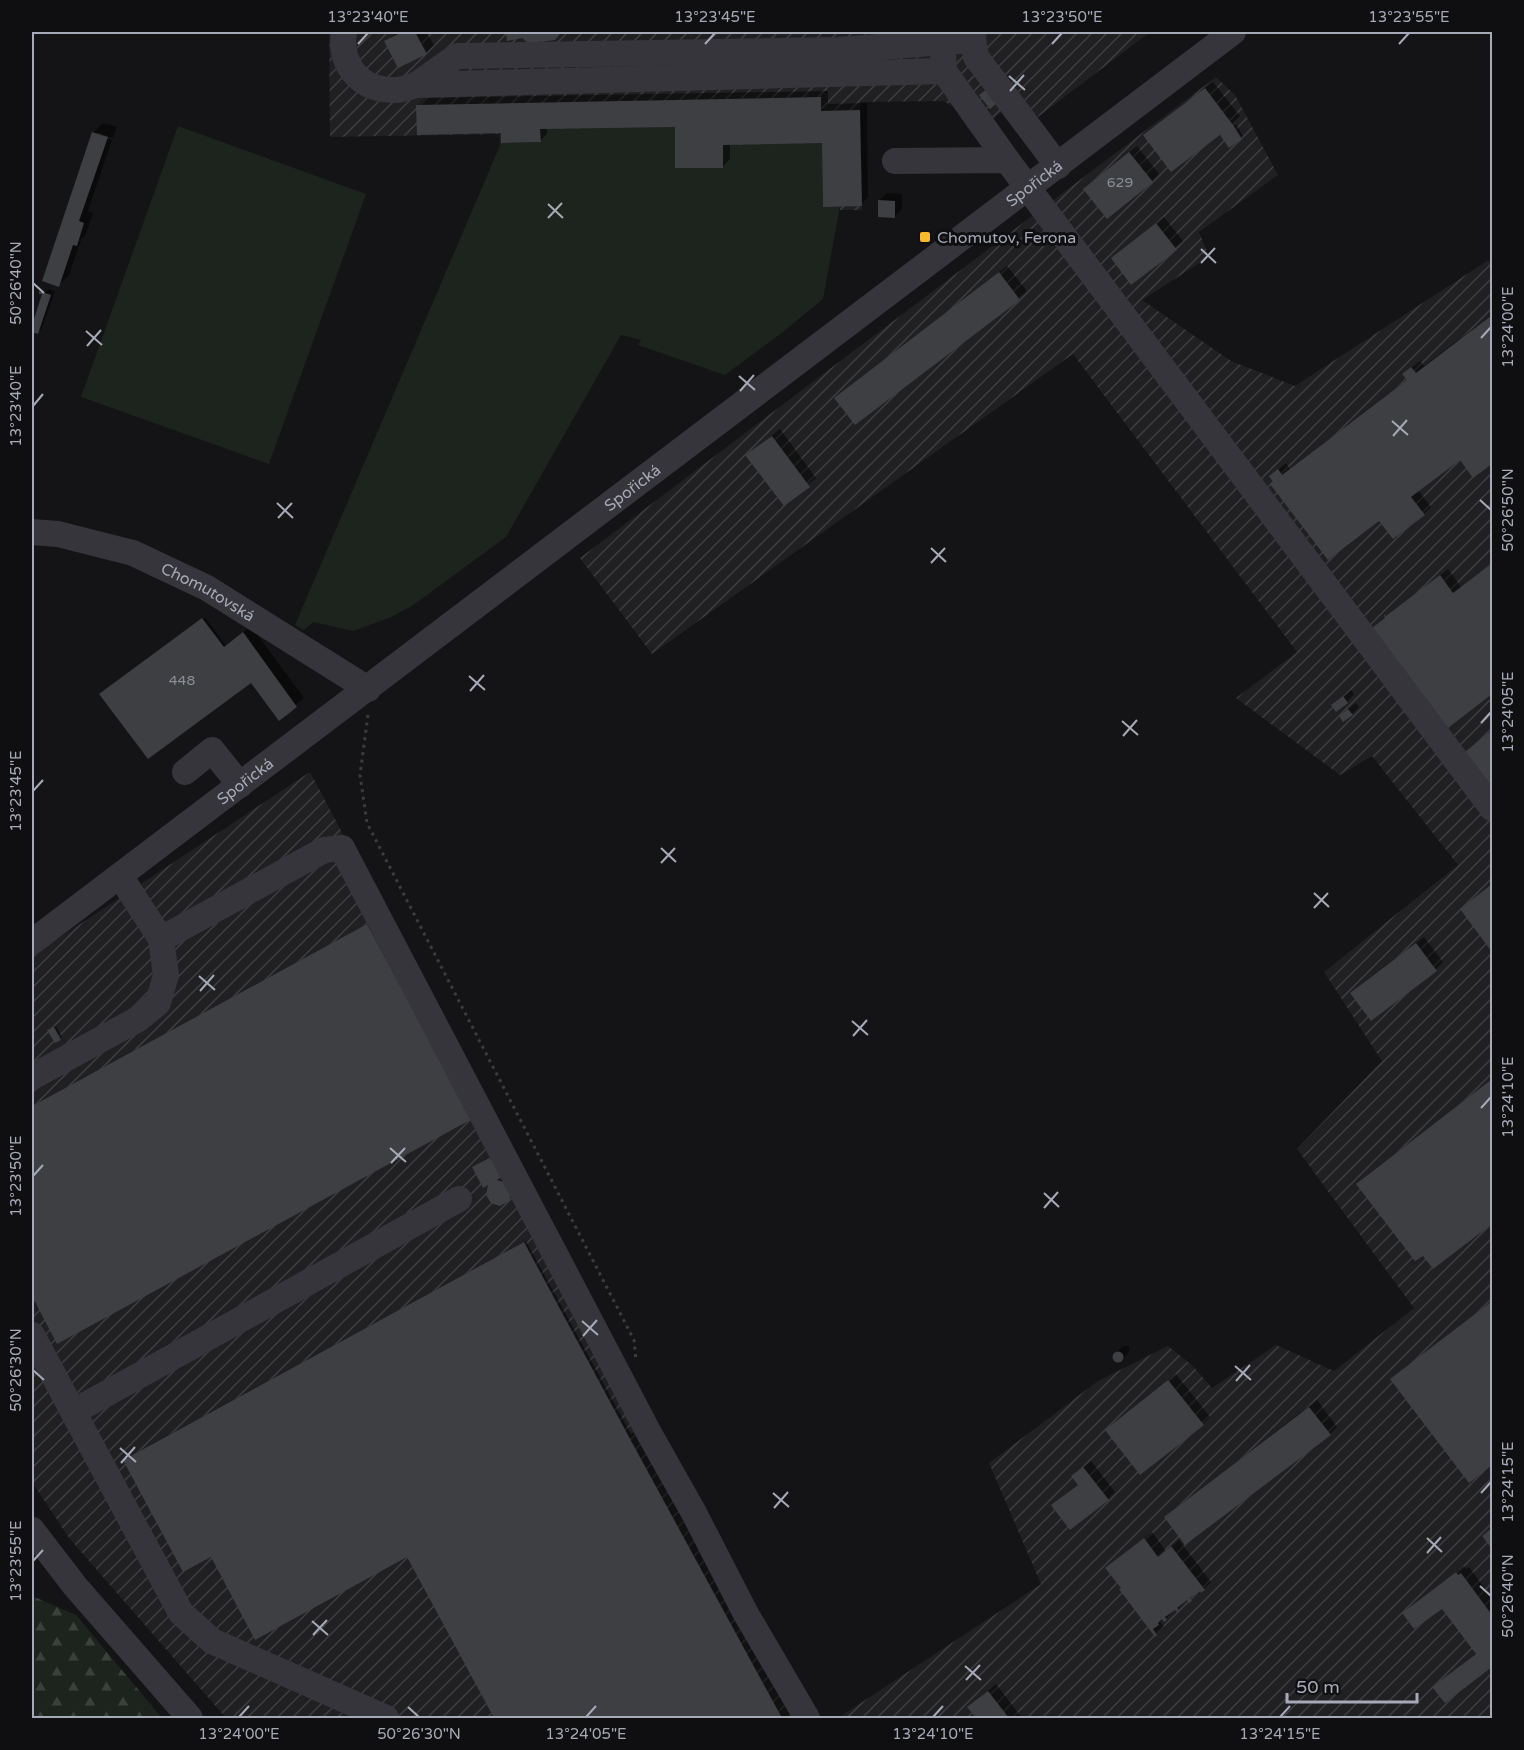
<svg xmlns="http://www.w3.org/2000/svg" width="1524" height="1750" font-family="'Varela Round',sans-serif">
	<defs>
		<pattern id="industrial-furrows" width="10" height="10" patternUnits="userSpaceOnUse" patternTransform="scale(1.5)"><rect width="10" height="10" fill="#202023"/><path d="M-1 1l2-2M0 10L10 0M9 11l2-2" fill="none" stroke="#3d3e41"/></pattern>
		<pattern id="forest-firs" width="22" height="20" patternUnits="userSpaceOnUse" patternTransform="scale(1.5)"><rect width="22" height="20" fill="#1c241d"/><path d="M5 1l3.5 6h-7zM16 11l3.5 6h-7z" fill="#3a413c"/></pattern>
	</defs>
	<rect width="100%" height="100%" fill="#141416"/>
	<path fill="url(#industrial-furrows)" d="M329 32H1150L1038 117 1019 98 973 135 954 108 944 101 860 102 862 210H840V207H823L822 144 723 146 721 168H675V127L541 130V142L501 143 500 145 499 134 330 137Z
		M1216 77 1235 95 1278 175 1199 232 1209 257 1142 300 1231 361 1295 386 1487 261H1492V1718H838L1041 1584 989 1463 1098 1381 1168 1346 1192 1365 1212 1388 1276 1345 1334 1371 1414 1308 1297 1149 1382 1061 1324 972 1458 865 1372 756 1340 775 1236 698 1297 652 1073 354 652 654 580 558Z
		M310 772 610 1339 808 1718H226L69 1538 32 1482V956Z"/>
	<path fill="#1c241d" d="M178 126 366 194 269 464 81 397Z
		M675 127 676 168H723V145L822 143 823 206H840L823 299 783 332 725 375 638 345 641 340 621 335 506 537 412 606 389 618 353 631 313 622 304 630 295 625 501 143 540 142V129Z"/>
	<path fill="url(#forest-firs)" d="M32 1596 76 1615 162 1718H32Z"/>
	<path fill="#0007" d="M398 32H426L434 45 426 53 399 66 386 41Z
		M507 32H575L508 39Z
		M1213 82 1240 116 1232 124V128L1236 124 1243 136 1241 138 1153 128Z
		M828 91V104L867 103 868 197 861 204 823 142 730 143V159L723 166 676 125 547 128V134L540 141 502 132 418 105 425 98Z
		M103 123 117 127 113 138 97 132V135L112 140 88 211 93 213 86 234 81 240 69 275 59 285 93 133Z
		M1137 146 1159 174 1152 181 1092 182Z
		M887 193 902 194V209L894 217 880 200Z
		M1164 217 1183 241 1132 283 1113 258Z
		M1007 266 1027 291 938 360 927 328Z
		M49 289 55 291 42 328 38 332 32 330 44 293Z
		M1492 314V462L1474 476 1460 458 1418 490 1431 507 1424 514 1380 519 1275 481 1271 476 1286 463 1290 469 1408 379 1404 374 1420 361 1424 366Z
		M780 429 816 478 784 504 747 455Z
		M1492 563V693L1448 726 1374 628 1448 569 1461 587Z
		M205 617 226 646 251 626 304 698 279 718 251 681 103 692Z
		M1351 690 1354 694 1347 702 1333 705Z
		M1356 703 1359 707 1352 714 1348 709Z
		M1492 730V785L1467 752Z
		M1492 884V950L1462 910Z
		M369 923 473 1116 58 1342 32 1293V1106Z
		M1424 937 1443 962 1436 969 1359 986Z
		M56 1026 62 1037 55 1041 51 1029Z
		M1492 1079V1223L1434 1267 1365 1177Z
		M496 1153 513 1195 508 1200 491 1182 473 1168Z
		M526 1241 631 1434 637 1431 794 1718H496L408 1555H211L126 1458Z
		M1492 1301V1463L1470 1480 1400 1372Z
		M1123 1346H1129V1352L1122 1359 1115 1360 1116 1353Z
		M1176 1374 1210 1417 1203 1424 1107 1430Z
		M1317 1400 1337 1427 1330 1434 1173 1510Z
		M1091 1461 1115 1492 1108 1499 1061 1498 1079 1484 1081 1469Z
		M1152 1532 1166 1551 1179 1540 1211 1582 1202 1591 1200 1588 1189 1600 1187 1598 1178 1609 1175 1608 1166 1619H1163L1160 1622 1164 1627 1156 1635 1123 1588 1115 1561Z
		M1464 1566 1466 1569 1469 1567 1492 1598V1665L1445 1701 1442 1680 1477 1653 1442 1607 1411 1606Z
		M996 1684 1022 1718H978L969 1707Z"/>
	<path fill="#3e3f43" d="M402 32H415L427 54 398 68 384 41Z
		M506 32H573L574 33 560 34 555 40 528 43 522 38 507 41Z
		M1205 88 1233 125 1242 139 1229 148 1220 135 1171 172 1143 135Z
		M987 89 997 103 990 109 979 95Z
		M821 97V111L860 110 862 206 823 207 822 143 723 145V168H675V127L540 129 541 142 501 143V133L417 135 416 105Z
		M92 132 108 137 79 221 84 223 77 246 73 245 59 287 42 281Z
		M1129 152 1153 182 1107 219 1083 189Z
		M878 200 895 201V218L878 217Z
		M1156 223 1177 250 1131 285 1111 258Z
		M999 272 1020 300 855 425 834 398Z
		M39 291 51 295 38 334 32 332V325L42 294H39Z
		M1492 315V464L1473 478 1460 460 1411 497 1425 515 1393 539 1379 521 1328 560 1270 484 1273 482 1269 476 1278 469 1282 475 1407 380 1402 374 1411 367 1416 373Z
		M772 436 810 487 784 506 745 455Z
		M1492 563V694L1448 728 1372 628 1385 618 1384 614 1386 616 1440 575 1453 593Z
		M202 618 224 647 243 632 297 707 279 721 251 683 148 759 99 694Z
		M1343 696 1348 703 1336 712 1331 705Z
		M1348 709 1353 715 1343 722 1339 716Z
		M1492 730V788L1465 752Z
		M1492 884V952L1460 909Z
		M367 924 472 1119 57 1344 32 1296V1106Z
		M1416 943 1437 971 1371 1021 1350 993Z
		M54 1027 61 1040 55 1043 47 1030Z
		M1492 1079V1224L1433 1269 1423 1256 1415 1261 1356 1184Z
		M491 1157 502 1177 497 1180 507 1183 512 1192 509 1201 500 1206 491 1203 486 1195 488 1185 483 1188 472 1167Z
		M524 1242 629 1437 782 1718H494L407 1557 255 1640 211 1557 183 1572 123 1460Z
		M1492 1301V1465L1469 1483 1390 1379Z
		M1112.5 1357a5.5 5.5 0 1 1 11 0a5.5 5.5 0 1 1-11 0Z
		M1168 1380 1204 1425 1140 1475 1105 1430Z
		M1309 1407 1331 1435 1185 1545 1164 1517Z
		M1083 1467 1109 1500 1070 1530 1051 1505 1078 1485 1071 1476Z
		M1492 1528V1549L1482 1536Z
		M1144 1538 1158 1557 1171 1546 1205 1590 1201 1593 1200 1591 1190 1598 1192 1601 1189 1603 1187 1600 1177 1608 1179 1610 1177 1612 1175 1610 1165 1617 1167 1620 1164 1622 1162 1619 1158 1623 1159 1625 1153 1629 1157 1635 1155 1637 1119 1589 1121 1588 1105 1568Z
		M1456 1572 1458 1575 1461 1573 1492 1615V1667L1445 1703 1432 1687 1476 1654 1442 1609 1414 1629 1402 1613Z
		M988 1691 1009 1718H976L967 1707Z"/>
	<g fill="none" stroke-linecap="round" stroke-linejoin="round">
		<path stroke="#3b3c42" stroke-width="3" stroke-dasharray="3 4.5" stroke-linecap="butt" d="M368 715 360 775 367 823 634 1340 636 1360"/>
		<g stroke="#35353b" stroke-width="26">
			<path d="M344 32C339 64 359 89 392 90 400 91 409 87 416 85L944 71"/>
			<path d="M972 32 976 57 1058 166"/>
			<path d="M943 55 944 71 1007 160"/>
			<path d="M416 85 457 56 838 50 972 40"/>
			<path d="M895 161 1007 160 1492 808"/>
			<path id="s1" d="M32 532 58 534 133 553 207 588 368 689"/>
			<path d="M185 772 212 750 240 785"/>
			<path d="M161 939 324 850 342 848 650 1435 694 1513 746 1614 807 1718"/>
			<path id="s2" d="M32 942 1233 32"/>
			<path d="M32 1077 138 1019 158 1003 166 975 161 939 120 876"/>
			<path d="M32 1335 181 1613 212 1641 386 1718"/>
			<path d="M73 1412 459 1199"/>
			<path d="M32 1530 75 1586 190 1718"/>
		</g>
	</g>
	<path fill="none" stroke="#a5aab6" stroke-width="2" d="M358 44 368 33M705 44 715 33M1052 44 1062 33M1399 44 1409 33M1009 76 1025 90M1010 91 1024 75M548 204 563 218M548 218 562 203M1201 249 1216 263M1201 263 1215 248M33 283 44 293M86 331 102 345M1481 338 1491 327M87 346 101 330M739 376 755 390M740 391 754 375M33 406 43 394M1392 421 1408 435M1393 436 1407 420M1480 500 1491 510M277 503 293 518M278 518 292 503M931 548 946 562M931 563 945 548M469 676 485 690M470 691 484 675M1122 721 1138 735M1481 723 1491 712M1123 736 1137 720M33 791 43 780M661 848 676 862M661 863 675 848M1314 893 1329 907M1314 908 1328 893M199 976 215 990M200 991 214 975M852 1021 868 1035M853 1036 867 1020M1481 1108 1491 1097M390 1148 406 1162M391 1163 405 1148M33 1176 43 1165M1044 1193 1059 1207M1044 1208 1058 1192M582 1321 598 1335M583 1336 597 1320M1235 1366 1251 1380M33 1370 44 1380M1236 1381 1250 1365M120 1448 136 1462M121 1463 135 1447M773 1493 789 1507M1481 1493 1491 1482M774 1508 788 1492M1427 1538 1442 1552M1427 1553 1441 1537M33 1561 43 1550M1480 1586 1491 1596M312 1621 328 1635M313 1635 327 1620M965 1666 981 1680M966 1680 980 1665M408 1707 419 1717M239 1717 249 1706M586 1717 596 1706M933 1717 943 1706M1280 1717 1290 1706"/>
	<rect fill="#f6b92b" stroke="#0f0f11" stroke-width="2" x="919" y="231" width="12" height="12" rx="3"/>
	<g text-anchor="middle" stroke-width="6" stroke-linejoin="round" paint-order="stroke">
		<g font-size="14" fill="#8b8f99">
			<text x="1120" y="187">629</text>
			<text x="182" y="685">448</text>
		</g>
		<g font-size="16" fill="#a5aab6" stroke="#0f0f11">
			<text dy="6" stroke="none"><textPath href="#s2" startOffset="1257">Spořická</textPath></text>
			<text dy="6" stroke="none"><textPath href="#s2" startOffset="753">Spořická</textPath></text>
			<text dy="6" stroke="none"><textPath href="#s1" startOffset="188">Chomutovská</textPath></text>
			<text dy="6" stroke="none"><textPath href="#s2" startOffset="267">Spořická</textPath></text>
		</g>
		<g font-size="16" fill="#a5aab6" stroke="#0f0f11" text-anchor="start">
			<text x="937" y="243">Chomutov, Ferona</text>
		</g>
	</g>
	<rect width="1524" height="1750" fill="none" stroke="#0f0f11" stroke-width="66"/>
	<path d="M1287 1693v9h130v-9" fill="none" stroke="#a5aab6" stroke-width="3"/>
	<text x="1296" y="1693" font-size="18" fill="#a5aab6" stroke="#0f0f11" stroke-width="4.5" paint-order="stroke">50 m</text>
	<rect x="33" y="33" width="1458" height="1684" fill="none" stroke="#a5aab6" stroke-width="2"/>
	<g font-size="15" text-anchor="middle" fill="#a5aab6">
		<text x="368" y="22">13°23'40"E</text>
		<text x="715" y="22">13°23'45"E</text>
		<text x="1062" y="22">13°23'50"E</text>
		<text x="1409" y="22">13°23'55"E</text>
		<text transform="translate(16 283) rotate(-90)" y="5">50°26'40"N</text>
		<text transform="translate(1508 327) rotate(-90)" y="5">13°24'00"E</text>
		<text transform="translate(16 406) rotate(-90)" y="5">13°23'40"E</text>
		<text transform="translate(1508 510) rotate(-90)" y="5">50°26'50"N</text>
		<text transform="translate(1508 712) rotate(-90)" y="5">13°24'05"E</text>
		<text transform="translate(16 791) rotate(-90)" y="5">13°23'45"E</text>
		<text transform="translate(1508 1097) rotate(-90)" y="5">13°24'10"E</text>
		<text transform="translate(16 1176) rotate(-90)" y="5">13°23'50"E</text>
		<text transform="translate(16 1370) rotate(-90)" y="5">50°26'30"N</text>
		<text transform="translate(1508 1482) rotate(-90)" y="5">13°24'15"E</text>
		<text transform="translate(16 1561) rotate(-90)" y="5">13°23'55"E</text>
		<text transform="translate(1508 1596) rotate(-90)" y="5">50°26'40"N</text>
		<text x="239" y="1739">13°24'00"E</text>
		<text x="419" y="1739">50°26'30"N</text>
		<text x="586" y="1739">13°24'05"E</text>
		<text x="933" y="1739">13°24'10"E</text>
		<text x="1280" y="1739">13°24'15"E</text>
	</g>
</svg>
